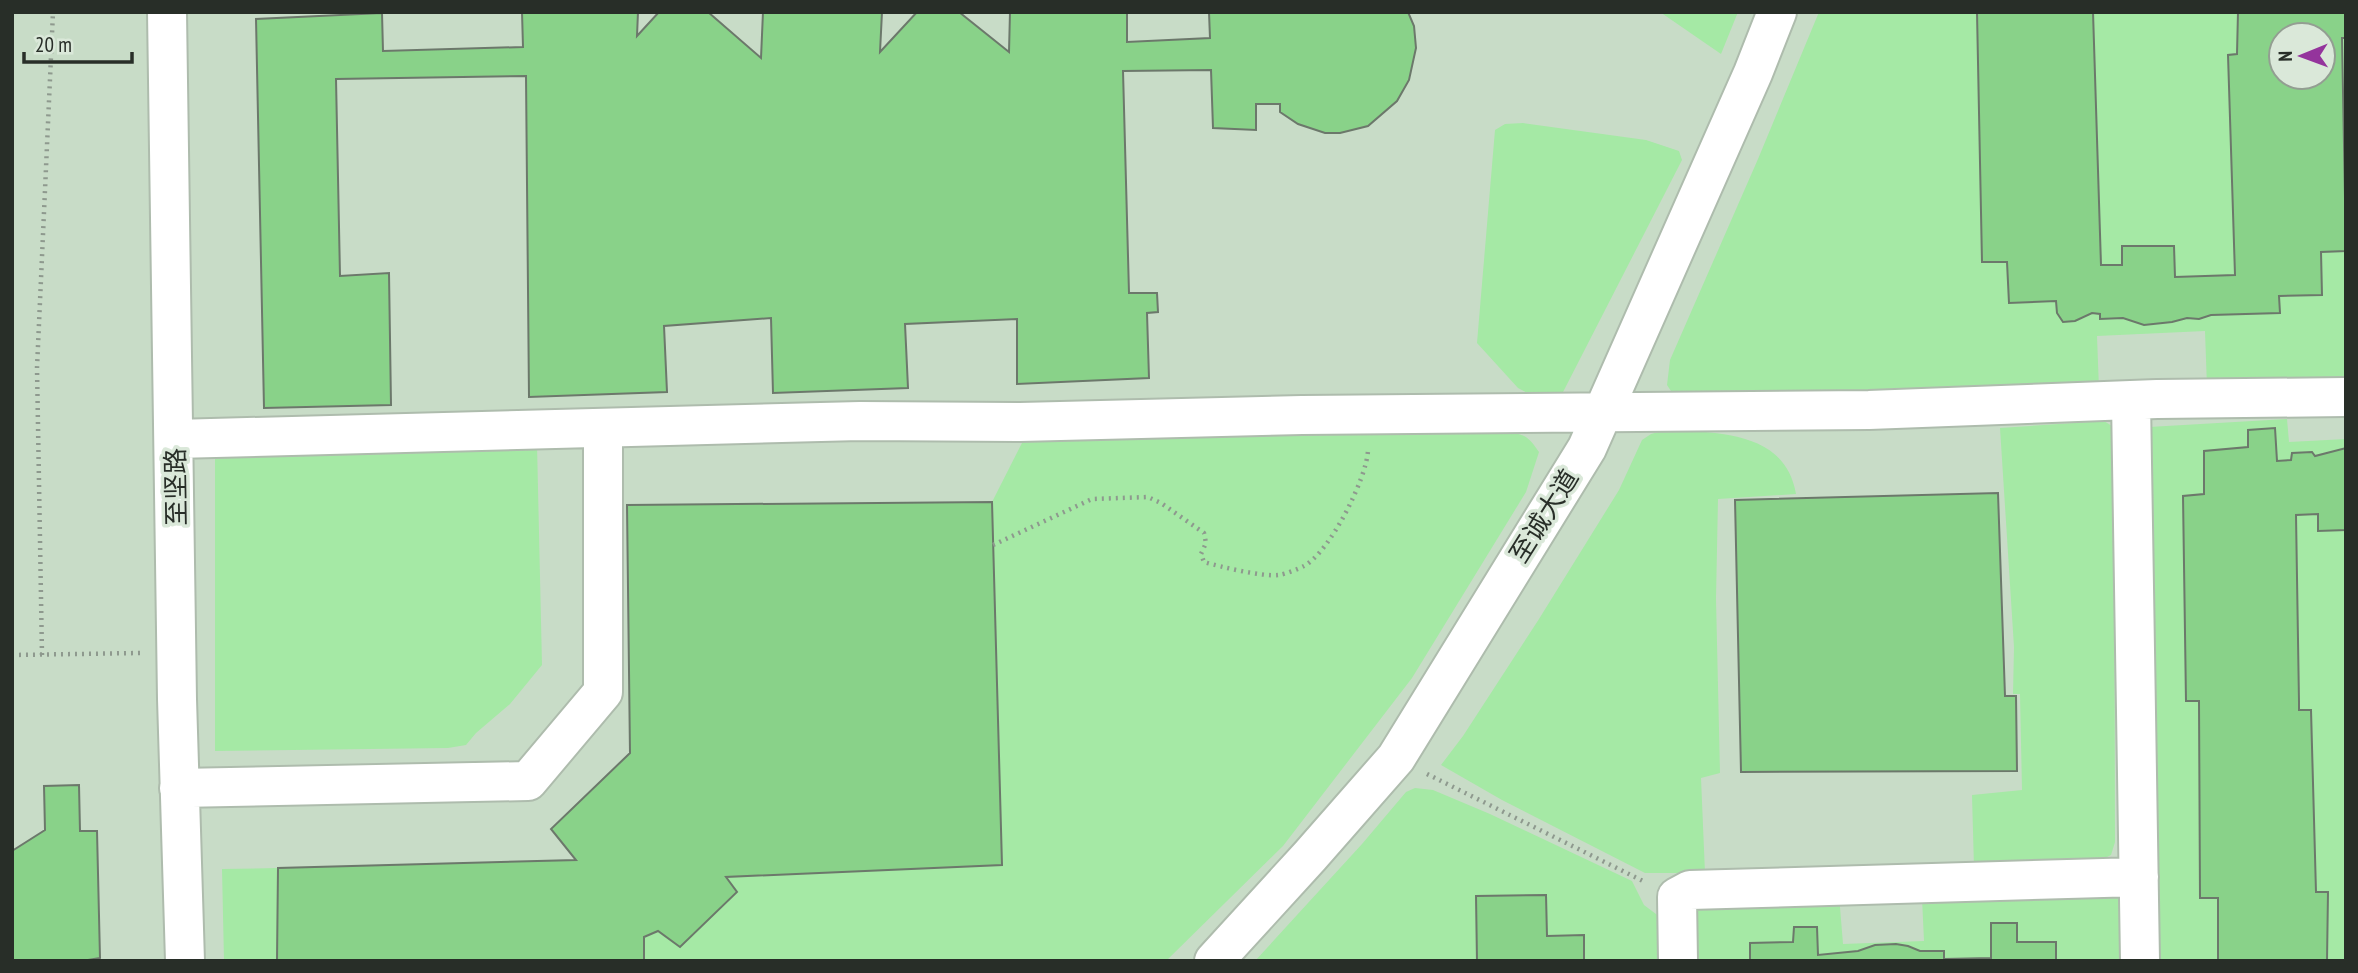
<svg xmlns="http://www.w3.org/2000/svg" width="2358" height="973" font-family="'PT Sans Narrow','Noto Sans SC',sans-serif">
	<rect width="100%" height="100%" fill="#dae8d9"/>
	<path fill="#c8dcc7" fill-rule="evenodd" d="M12 12H2346V961H12ZM2281 35H2323V77H2281Z"/>
	<path fill="#a5e9a5" fill-rule="evenodd" d="M1660 12H1738L1721 54Z
		M1819 12H2346V386L2207 387 2205 331 2097 336 2099 389 1677 400 1667 385 1670 360 1758 159ZM2281 35H2323V77H2281Z
		M1523 123 1646 140 1679 151 1682 160 1561 396 1535 397 1518 388 1477 343 1495 130 1505 124Z
		M2287 419 2289 442 2346 439V961H2147L2149 427Z
		M2104 421 2112 426 2114 435 2115 842 2111 855 2101 860 1974 868 1972 795 2022 790 2020 694H2013L2014 647 2000 428Z
		M1670 429C1720 434 1785 431 1796 494L1718 499 1716 599 1720 773 1701 778 1705 873H1645L1502 800 1441 765 1463 736 1539 619 1619 490 1642 440 1651 434Z
		M1505 432C1525 434 1528 436 1539 452L1526 492 1412 678 1283 846 1166 961H644V937L658 931 680 947 737 892 726 877 992 502 1026 435Z
		M537 444 542 665 510 704 476 733 466 745 448 748 215 751V455Z
		M1415 788 1433 790 1490 814 1632 881 1644 905 1660 917 1668 961H1255L1362 844 1406 792Z
		M278 868 277 961H224L222 869Z
		M2131 888 2133 961H1688L1692 912 1703 907 1839 895 1843 944 1924 941 1922 898Z"/>
	<path fill="#89d289" stroke="#6c786b" stroke-width="2" fill-rule="evenodd" d="M522 12H638L637 36 659 12H708L761 58 763 12H882L880 52 917 12H959L1009 52 1010 12H1127V42L1210 38 1209 12H1408L1414 26 1416 48 1409 80 1397 101 1368 126 1340 133H1325L1298 124 1280 112V104H1256V130L1213 128 1211 70 1123 71 1129 293H1157L1158 312 1147 313 1149 378 1017 384V319L905 324 908 388 773 393 771 318 664 326 667 392 529 397 526 76 336 79 340 276 389 273 391 405 264 408 256 19 382 13 383 51 523 47Z
		M1977 12H2093L2101 265H2122V246H2174L2175 277 2235 275 2228 55 2237 54 2238 12H2346V38H2342L2346 251 2321 252 2322 295 2279 296 2280 313 2211 315 2199 319 2187 318 2172 322 2144 325 2123 318 2100 319V314L2092 313 2075 321 2063 322 2057 313 2056 301 2009 303 2007 262H1982ZM2281 35H2323V77H2281Z
		M2275 428 2277 461 2291 460 2292 453 2312 452 2315 456 2346 448V530L2318 531V514L2296 515 2299 702V710H2311L2316 892H2328L2327 961H2218V898H2200L2199 701H2186L2183 496 2204 494V451L2248 447V430Z
		M1998 493 2005 696H2016L2017 771 1741 772 1735 500Z
		M992 502 1002 865 726 877 737 892 680 947 658 931 644 937V961H277L278 868 576 860 551 829 630 753 627 505Z
		M79 785 80 831H97L100 958 82 961H12V851L45 830 44 786Z
		M1546 895 1547 936 1584 935V961H1477L1476 896Z
		M1991 923H2017V942H2056V961H1750V943L1793 942 1794 927H1817L1818 955 1858 951 1875 945 1896 944 1908 946 1920 951H1944V959L1991 958Z"/>
	<g fill="none" stroke-linecap="round" stroke-linejoin="round">
		<defs>
			<path id="minor" d="M167 12 177 699 185 961
				M2131 400 2140 961
				M175 439 860 421 1020 422 1302 415 1869 410 2157 399 2346 397
				M179 788 528 781 603 692V428
				M1214 961 1310 856 1396 758 1587 448 1753 73 1777 12
				M1678 961 1677 897 1690 890 2139 877"/>
		</defs>
		<use href="#minor" stroke="#aebcad" stroke-width="42"/>
		<path stroke="#8e998e" stroke-width="4.5" stroke-dasharray="2 5" stroke-linecap="butt" d="M993 545 1092 499 1148 497 1161 503 1204 533 1206 543 1201 554 1204 562C1221 567 1263 577 1279 575 1286 574 1298 569 1304 566 1330 552 1367 478 1368 450
			M12 655 141 653
			M42 655 37 368 53 12
			M1427 774 1645 882"/>
		<use href="#minor" stroke="#fff" stroke-width="38"/>
	</g>
	<g text-anchor="middle" stroke-width="7" stroke-linejoin="round" paint-order="stroke">
		<g font-size="26" fill="#282e28" stroke="#dae8d9">
			<text transform="translate(176 487) rotate(-91)" y="9">至坚路</text>
			<text transform="translate(1544 516) rotate(-58)" y="9">至诚大道</text>
		</g>
	</g>
	<rect width="2358" height="973" fill="none" stroke="#282e28" stroke-width="28"/>
	<g transform="translate(2302 56) rotate(269)"><circle r="33" fill="#dae8d9" stroke="#939e92" stroke-width="2"/>
	<path d="M0-5L12 26L0 18L-12 26Z" fill="#94349c"/>
	<text y="-10" font-size="19" font-weight="bold" text-anchor="middle" fill="#282e28">N</text>
	</g>
	<path d="M24 52v10h108v-10" fill="none" stroke="#282e28" stroke-width="3.5"/>
	<text x="35" y="52" font-size="21" fill="#282e28" stroke="#dae8d9" stroke-width="5" paint-order="stroke">20 m</text>
</svg>
